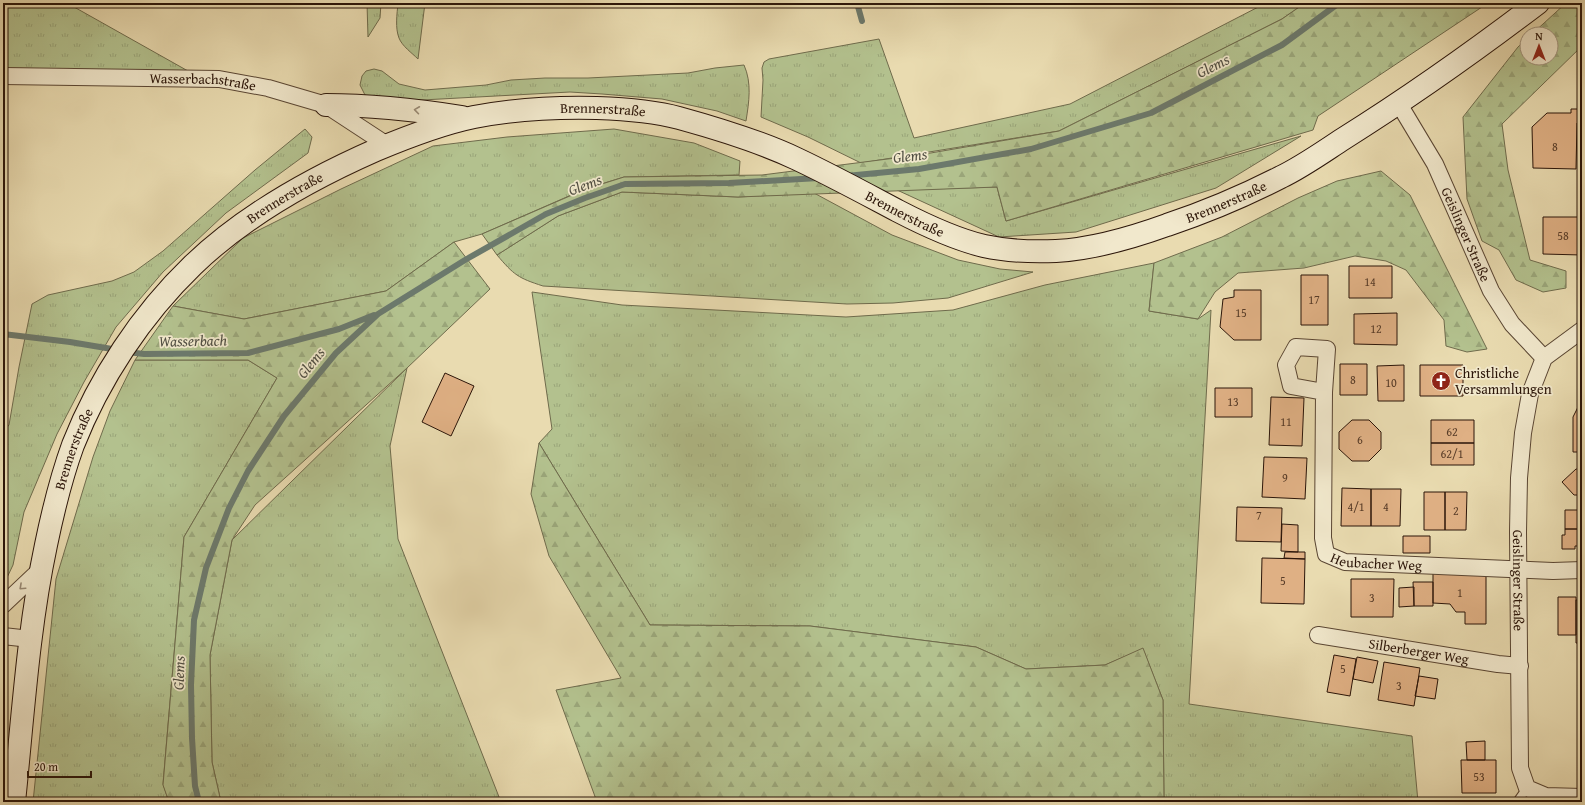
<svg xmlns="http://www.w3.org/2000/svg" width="1585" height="805" font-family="'Gentium Book Plus',serif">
	<defs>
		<pattern id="grass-tufts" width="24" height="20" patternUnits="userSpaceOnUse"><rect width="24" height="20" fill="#b3c18e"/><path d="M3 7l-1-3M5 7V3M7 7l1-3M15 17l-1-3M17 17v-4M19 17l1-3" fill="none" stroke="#9aa579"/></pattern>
		<pattern id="forest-firs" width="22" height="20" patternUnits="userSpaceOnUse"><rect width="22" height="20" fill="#b3c18e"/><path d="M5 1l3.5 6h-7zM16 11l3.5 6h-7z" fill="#9aa579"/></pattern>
	</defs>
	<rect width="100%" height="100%" fill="#e9dbb0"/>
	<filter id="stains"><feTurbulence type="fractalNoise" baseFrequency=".005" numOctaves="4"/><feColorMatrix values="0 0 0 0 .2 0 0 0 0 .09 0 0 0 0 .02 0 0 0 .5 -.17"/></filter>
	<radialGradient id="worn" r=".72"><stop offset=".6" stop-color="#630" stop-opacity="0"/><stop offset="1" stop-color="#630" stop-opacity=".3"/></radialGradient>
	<path fill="url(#grass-tufts)" stroke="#6f6b4c" d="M3 3H67L188 71 3 68Z
		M367 3H381L380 18 368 37Z
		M398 3H425L418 59C412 53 402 46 399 38 395 28 397 14 398 3Z
		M1266 3H1305L1282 19 1059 131 861 163 808 137 761 117 763 80 762 68 764 62 769 59 879 39 914 138 1070 104Z
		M744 65C752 83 749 102 746 121L717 111 662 99 602 94 570 92 422 100 375 99 365 95 360 85 362 76 366 71 374 69 382 71 399 84 425 90 486 85 511 80 545 78H588L688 73 715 68Z
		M305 129 312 137 308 153 226 213 163 272 116 327 84 382 57 434 24 512 13 565 3 586V432L9 425 19 367 32 304 48 295 112 281 134 272 163 251 255 170Z
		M614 129 694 143 740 161 739 175 624 177 585 189 482 234 454 242 386 291 244 319 173 306 243 238 341 189 433 146 507 137Z
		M1301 136 1216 188 1076 232 999 237 897 190 997 187 1006 221Z
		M622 192 738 197 814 193 892 235 958 260 1000 269 1033 272 948 298 893 303 847 304 543 286C518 278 514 275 497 255L558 216Z
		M1154 263 1149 311 1198 319 1211 310 1189 704 1412 736 1418 802H1164L1163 700 1143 649 1105 665 1026 669 976 647 810 626 650 625 539 443 552 429 532 292 622 305 846 317 953 310 1045 285Z
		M135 360H248L277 378 184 537 163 784 169 802H33L56 579 93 457 110 411Z
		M407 368 390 446 398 539 501 802H221L212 762 210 655 232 540Z"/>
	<path fill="url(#forest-firs)" stroke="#6f6b4c" d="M1305 3H1488L1318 116 1313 130 1006 221 997 187 738 197 622 192 558 216 497 255 482 234 586 189 624 177 762 175 919 155 1059 131 1282 19Z
		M1566 3H1582V46L1502 124 1508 170 1530 260 1566 271V288L1543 292 1516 280 1499 250 1482 241 1467 199 1463 117 1518 47 1527 38V58H1551V34H1532Z
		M1381 171 1410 195 1487 349 1467 352 1446 346 1444 320 1406 270 1386 261 1355 256 1304 268 1238 273 1215 292 1198 319 1149 311 1154 263 1222 237 1298 198 1337 181Z
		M454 242 490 289 407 368 255 505 232 540 210 655 212 762 221 802H169L163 785 184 537 277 378 248 360H135L173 306 244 319 386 291Z
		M539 443 650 625 810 626 976 647 1026 669 1105 665 1143 648 1163 700 1164 802H597L556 690 621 678 549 556 531 494Z"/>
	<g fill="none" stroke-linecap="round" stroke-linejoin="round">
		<path stroke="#6c796c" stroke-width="6" d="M857 3 862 21
			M846 176 919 169 1031 149 1151 113 1282 45 1339 3
			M3 334 70 342 118 350
			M127 352 144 354 248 353 339 329 374 315
			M199 802 195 786 192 738 191 685 194 620 206 568 229 508 248 471 284 416 336 353 378 314 465 260 546 214 585 198 625 184 729 183 819 178"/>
	</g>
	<path fill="#dfb084" stroke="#2b1509" d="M1571 109H1582V123H1577L1576 169 1533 168 1532 127 1547 113H1571Z
		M1543 217H1582V255L1543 254Z
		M1349 266H1392V298H1349Z
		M1301 275H1328V325H1301Z
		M1234 290H1261V340H1234L1220 327 1223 299 1234 297Z
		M1397 313V345L1354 344V314Z
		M1340 364H1367V395H1340Z
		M1404 365V401H1378L1377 366Z
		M1420 365H1463V396H1420Z
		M445 373 474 386 451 436 422 422Z
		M1215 388H1252V417H1215Z
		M1271 397 1304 398 1302 446 1269 445Z
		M1582 399V452H1573V417Z
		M1352 420H1369L1381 432V449L1369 461H1352L1339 449V432Z
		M1431 420H1474V443H1431Z
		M1431 443H1474V465H1431Z
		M1264 457 1307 458 1305 499 1262 497Z
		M1576 469H1582V495H1574L1562 482Z
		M1342 488 1371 489V526H1341Z
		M1371 489H1401L1400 526H1371Z
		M1424 492H1445V530H1424Z
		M1445 492H1467L1466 530H1445Z
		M1237 507 1282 508 1281 542 1236 541Z
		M1565 510H1579V513H1582V529H1565Z
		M1282 524 1298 525V552L1281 551Z
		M1565 529H1582V546H1575V549H1562V535H1565Z
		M1403 536H1430V553H1403Z
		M1285 552H1305V559L1284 558Z
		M1262 558 1305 559 1304 604 1261 603Z
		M1433 573H1486V624H1465V612H1456L1450 604 1433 603Z
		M1351 579H1394L1393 617H1351Z
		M1413 582H1433V606H1414Z
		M1414 587V606L1399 607V588Z
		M1558 597H1576V635H1558Z
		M1576 600H1582V643H1576Z
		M1334 655 1356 659 1350 696 1327 692Z
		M1357 657 1378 661 1373 683 1353 679Z
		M1384 662 1420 668 1414 706 1378 700Z
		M1419 676 1438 679 1435 699 1415 696Z
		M1485 741V760H1467L1466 742Z
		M1461 760H1496V793H1462Z"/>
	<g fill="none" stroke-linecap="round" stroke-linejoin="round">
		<defs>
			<path id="service" d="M1517 802 1527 788"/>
			<g id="minor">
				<path id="s1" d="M3 76 219 79 268 88 326 105 387 145"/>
				<path id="s2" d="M1399 104 1435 164 1491 291 1512 324 1544 358"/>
				<path id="s3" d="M1582 330 1544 358 1530 394 1523 433 1519 478 1518 532 1520 768 1527 788 1546 796 1582 797"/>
				<path id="s4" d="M1324 392 1291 386 1286 365 1296 347 1327 349 1324 392 1323 538 1326 554 1345 562 1553 571 1582 570"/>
				<path d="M3 605 40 570"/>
				<path id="s5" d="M1318 635 1498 664 1520 666"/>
				<path d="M3 636 30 639"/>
			</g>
			<g id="secondary">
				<path d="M326 105C372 105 417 110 462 117"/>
				<path id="s6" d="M14 802C23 716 28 630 46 545 53 511 61 478 73 445 99 379 141 315 193 265 245 215 310 179 376 150 407 137 440 124 474 117 515 109 556 107 597 108 625 109 653 111 679 118 719 129 759 141 797 159 831 175 864 193 898 211 925 225 954 239 984 246 1007 251 1032 252 1056 251 1094 249 1131 238 1167 225 1206 212 1244 196 1281 177 1302 167 1323 152 1343 139 1410 97 1475 51 1538 3"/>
			</g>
		</defs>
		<use href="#service" stroke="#5a4633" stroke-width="10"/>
		<use href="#minor" stroke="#5a4633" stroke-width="18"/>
		<use href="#secondary" stroke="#2b1509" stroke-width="24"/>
		<use href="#service" stroke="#f1e8cc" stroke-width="8"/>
		<use href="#minor" stroke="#f1e8cc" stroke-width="16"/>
		<use href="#secondary" stroke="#f1e8cc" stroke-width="22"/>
	</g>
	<defs><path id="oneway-chevron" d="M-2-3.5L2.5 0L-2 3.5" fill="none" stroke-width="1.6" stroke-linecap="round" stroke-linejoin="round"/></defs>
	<g stroke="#988974">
		<use href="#oneway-chevron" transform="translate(417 110) rotate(-172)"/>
		<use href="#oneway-chevron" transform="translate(22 587) rotate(137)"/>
	</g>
	<defs>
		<symbol id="church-disc" viewBox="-11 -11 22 22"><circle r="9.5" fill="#8f2418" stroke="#f1e8cc"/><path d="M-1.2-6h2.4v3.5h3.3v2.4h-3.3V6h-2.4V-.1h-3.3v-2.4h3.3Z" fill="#fff"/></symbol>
	</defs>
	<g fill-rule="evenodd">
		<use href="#church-disc" x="1430" y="370" width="22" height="22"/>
	</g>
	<g text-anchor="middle" stroke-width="3.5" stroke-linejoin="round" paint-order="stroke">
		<g font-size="12" fill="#583c28">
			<text x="1555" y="151">8</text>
			<text x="1563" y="240">58</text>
			<text x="1370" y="286">14</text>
			<text x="1314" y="304">17</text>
			<text x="1241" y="317">15</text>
			<text x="1376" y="333">12</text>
			<text x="1353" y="384">8</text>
			<text x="1391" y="387">10</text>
			<text x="1233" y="406">13</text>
			<text x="1286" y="426">11</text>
			<text x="1452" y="436">62</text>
			<text x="1360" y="444">6</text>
			<text x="1452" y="458">62/1</text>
			<text x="1285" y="482">9</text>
			<text x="1356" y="511">4/1</text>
			<text x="1386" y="511">4</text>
			<text x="1456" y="515">2</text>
			<text x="1259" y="520">7</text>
			<text x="1283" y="585">5</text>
			<text x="1460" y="597">1</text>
			<text x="1372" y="602">3</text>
			<text x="1343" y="673">5</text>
			<text x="1399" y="690">3</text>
			<text x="1479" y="781">53</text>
		</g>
		<g font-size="14" fill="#2b1509" stroke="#f1e8cc">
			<text dy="5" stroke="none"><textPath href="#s1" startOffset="200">Wasserbachstraße</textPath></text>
			<text dy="5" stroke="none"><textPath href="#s6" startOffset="1031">Brennerstraße</textPath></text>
			<text dy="5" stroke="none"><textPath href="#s6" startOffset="695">Brennerstraße</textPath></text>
			<text dy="5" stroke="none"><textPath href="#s6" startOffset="1690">Brennerstraße</textPath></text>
			<text dy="5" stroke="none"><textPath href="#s6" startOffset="1354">Brennerstraße</textPath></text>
			<text dy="5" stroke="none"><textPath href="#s2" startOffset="147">Geislinger Straße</textPath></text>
			<text dy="5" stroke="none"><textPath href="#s6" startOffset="359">Brennerstraße</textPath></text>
			<text dy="5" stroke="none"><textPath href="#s4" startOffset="364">Heubacher Weg</textPath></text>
			<text dy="5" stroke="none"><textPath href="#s3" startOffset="273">Geislinger Straße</textPath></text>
			<text dy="5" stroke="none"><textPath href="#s5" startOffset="102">Silberberger Weg</textPath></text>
		</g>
		<g font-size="14" fill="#2b1509" stroke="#f1e8cc" text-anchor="start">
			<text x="1455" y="378">Christliche<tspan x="1455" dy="16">Versammlungen</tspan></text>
		</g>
		<g font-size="15" font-style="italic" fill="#514f43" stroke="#f1e8cc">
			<text transform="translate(1213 66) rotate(-27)" y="5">Glems</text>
			<text transform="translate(910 156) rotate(-7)" y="5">Glems</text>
			<text transform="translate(585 185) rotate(-21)" y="5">Glems</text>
			<text transform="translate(193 341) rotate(-1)" y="5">Wasserbach</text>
			<text transform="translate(311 363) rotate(-51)" y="5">Glems</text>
			<text transform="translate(179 673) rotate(-88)" y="5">Glems</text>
		</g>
	</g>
	<rect width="1585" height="805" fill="none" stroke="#e9dbb0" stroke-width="16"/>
	<rect x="4" y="4" width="1577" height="797" fill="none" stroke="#2b1509" stroke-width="2"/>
	<rect x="8" y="8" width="1569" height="789" fill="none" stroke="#2b1509"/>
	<g transform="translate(1539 46)"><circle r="19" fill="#f1e8cc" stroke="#a2947e"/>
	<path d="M0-3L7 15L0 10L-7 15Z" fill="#8f2418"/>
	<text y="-6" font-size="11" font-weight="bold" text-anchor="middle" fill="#2b1509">N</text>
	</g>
	<path d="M28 771v6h63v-6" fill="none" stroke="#2b1509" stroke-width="2"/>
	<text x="34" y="771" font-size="12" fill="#2b1509" stroke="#f1e8cc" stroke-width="3" paint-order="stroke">20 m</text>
	<rect width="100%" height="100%" filter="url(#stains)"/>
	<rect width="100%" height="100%" fill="url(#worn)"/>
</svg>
